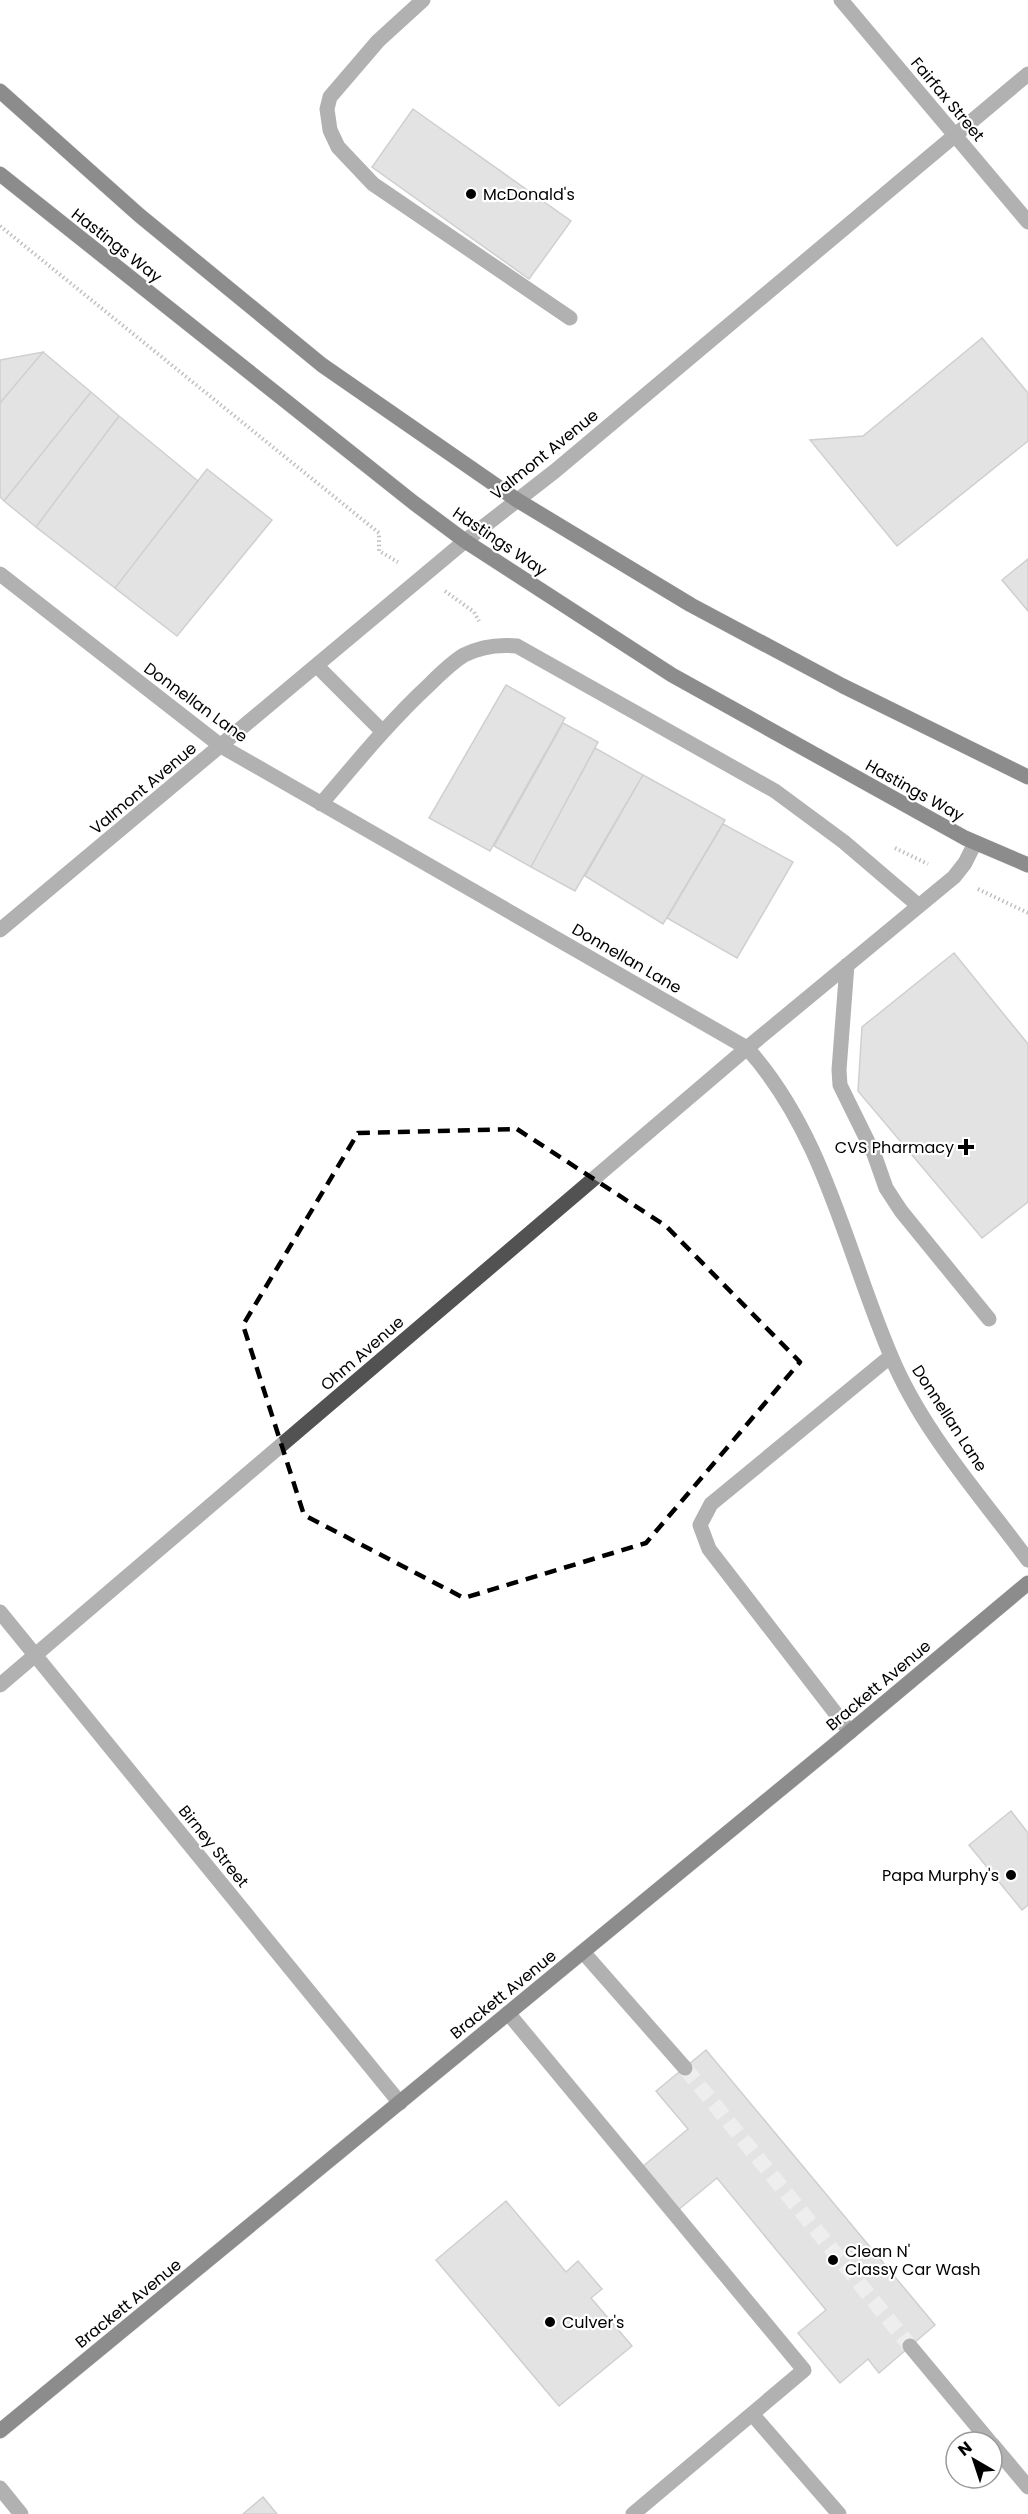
<svg xmlns="http://www.w3.org/2000/svg" width="1028" height="2514" font-family="Poppins,sans-serif">
	<rect width="100%" height="100%" fill="#fff"/>
	<path fill="#c2c2c2" stroke="#969696" stroke-width="1.5" d="M413 109 571 221 529 279 372 167Z
		M982 338 1028 393V441L897 546 810 440 863 436Z
		M43 352 91 392 4 501 0 497V403Z
		M43 352 0 403V360Z
		M91 392 119 416 36 527 4 501Z
		M119 416 198 481 115 588 36 527Z
		M207 469 272 520 177 636 115 588Z
		M1028 559V611L1002 580Z
		M506 685 565 718 490 851 429 818Z
		M563 723 598 742 531 867 494 846Z
		M595 748 643 775 575 891 531 867Z
		M643 775 725 820 663 924 585 876Z
		M723 824 793 862 737 958 667 918Z
		M954 953 1028 1044V1202L982 1238 858 1091 862 1027Z
		M1011 1811 1028 1833V1905L1022 1910 969 1845Z
		M706 2050 935 2325 879 2373 868 2359 840 2383 798 2333 826 2310 717 2178 678 2210 642 2167 688 2129 656 2091Z
		M506 2201 566 2272 578 2261 602 2289 591 2298 632 2346 559 2406 436 2260Z
		M263 2497 277 2514H243Z"/>
	<g fill="none" stroke-linecap="round" stroke-linejoin="round">
		<path stroke="#d9d9d9" stroke-width="15" stroke-dasharray="15 8" stroke-linecap="butt" d="M685 2068 910 2346"/>
		<defs>
			<path id="major" d="M0 91 139 215 322 365 517 500 691 605 843 686 1028 777
				M0 174 414 503 465 541 672 675 965 838 1028 865
				M0 2431 833 1746 1028 1583"/>
		</defs>
		<use href="#major" stroke="#dbdbdb" stroke-width="16"/>
		<path stroke="#747474" stroke-width="4" stroke-dasharray="1.5 3" stroke-linecap="butt" d="M0 226 379 533V551L398 562
			M445 591 474 612 479 621
			M895 848 928 864
			M978 889 1028 913"/>
		<path stroke="#525252" stroke-width="15" d="M423 0 378 41 330 97 327 109 330 130 338 147 373 184 570 318
			M841 0 1028 222
			M0 574 221 746 747 1048C825 1135 846 1251 891 1356 922 1431 980 1495 1028 1560
			M317 666 383 732
			M321 804C356 763 390 721 429 685 440 674 451 663 464 655 482 646 498 644 517 646L775 791 844 842 919 906
			M0 930 465 541 555 471 1028 74
			M847 965 839 1070 840 1085 874 1154 886 1188 901 1211 989 1319
			M0 1612 400 2103
			M0 1685 747 1048 954 877 965 863 975 843
			M850 1732 709 1549 700 1525 711 1504 891 1356
			M583 1952 685 2068
			M508 2013 804 2370 633 2514
			M910 2346 990 2442
			M752 2414 839 2514
			M992 2444 1028 2487
			M0 2488 21 2514"/>
		<use href="#major" stroke="#000" stroke-width="15"/>
	</g>
	<path d="M0 0H1028V2514H0ZM517 1129 666 1226 800 1362 646 1543 464 1598 304 1515 243 1325 358 1133Z" fill="#fff" fill-opacity=".55" fill-rule="evenodd"/>
	<path fill="none" stroke="#000" stroke-width="4.5" stroke-dasharray="12 8" stroke-linejoin="round" d="M517 1129 666 1226 800 1362 646 1543 464 1598 304 1515 243 1325 358 1133Z"/>
	<g fill="#000" stroke="#fff" stroke-width="2">
		<circle cx="471" cy="194" r="6"/>
		<path d="M963 1138h6v6h6v6h-6v6h-6v-6h-6v-6h6z"/>
		<circle cx="1011" cy="1875" r="6"/>
		<circle cx="833" cy="2260" r="6"/>
		<circle cx="550" cy="2322" r="6"/>
	</g>
	<g text-anchor="middle" stroke-width="4.5" stroke-linejoin="round" paint-order="stroke">
		<g font-size="16" fill="#000" stroke="#fff">
			<text transform="translate(948 99) rotate(50)" y="6">Fairfax Street</text>
			<text transform="translate(117 245) rotate(38)" y="6">Hastings Way</text>
			<text transform="translate(544 454) rotate(-39)" y="6">Valmont Avenue</text>
			<text transform="translate(500 541) rotate(34)" y="6">Hastings Way</text>
			<text transform="translate(196 702) rotate(36)" y="6">Donnellan Lane</text>
			<text transform="translate(143 788) rotate(-40)" y="6">Valmont Avenue</text>
			<text transform="translate(915 790) rotate(29)" y="6">Hastings Way</text>
			<text transform="translate(627 958) rotate(30)" y="6">Donnellan Lane</text>
			<text transform="translate(362 1353) rotate(-41)" y="6">Ohm Avenue</text>
			<text transform="translate(950 1418) rotate(57)" y="6">Donnellan Lane</text>
			<text transform="translate(878 1685) rotate(-40)" y="6">Brackett Avenue</text>
			<text transform="translate(214 1846) rotate(51)" y="6">Birney Street</text>
			<text transform="translate(503 1994) rotate(-39)" y="6">Brackett Avenue</text>
			<text transform="translate(128 2303) rotate(-39)" y="6">Brackett Avenue</text>
		</g>
		<g font-size="16" fill="#000" stroke="#fff" text-anchor="start">
			<text x="483" y="200">McDonald's</text>
			<text x="954" y="1153" text-anchor="end">CVS Pharmacy</text>
			<text x="999" y="1881" text-anchor="end">Papa Murphy's</text>
			<text x="845" y="2257">Clean N'<tspan x="845" dy="18">Classy Car Wash</tspan></text>
			<text x="562" y="2328">Culver's</text>
		</g>
	</g>
	<g transform="translate(974 2460) rotate(321)"><circle r="28" fill="#ffffff" stroke="#999999" stroke-width="1.5"/>
	<path d="M0-4.5L10 22L0 15L-10 22Z" fill="#000000"/>
	<text y="-9" font-size="16" font-weight="bold" text-anchor="middle" fill="#000000">N</text>
	</g>
</svg>
